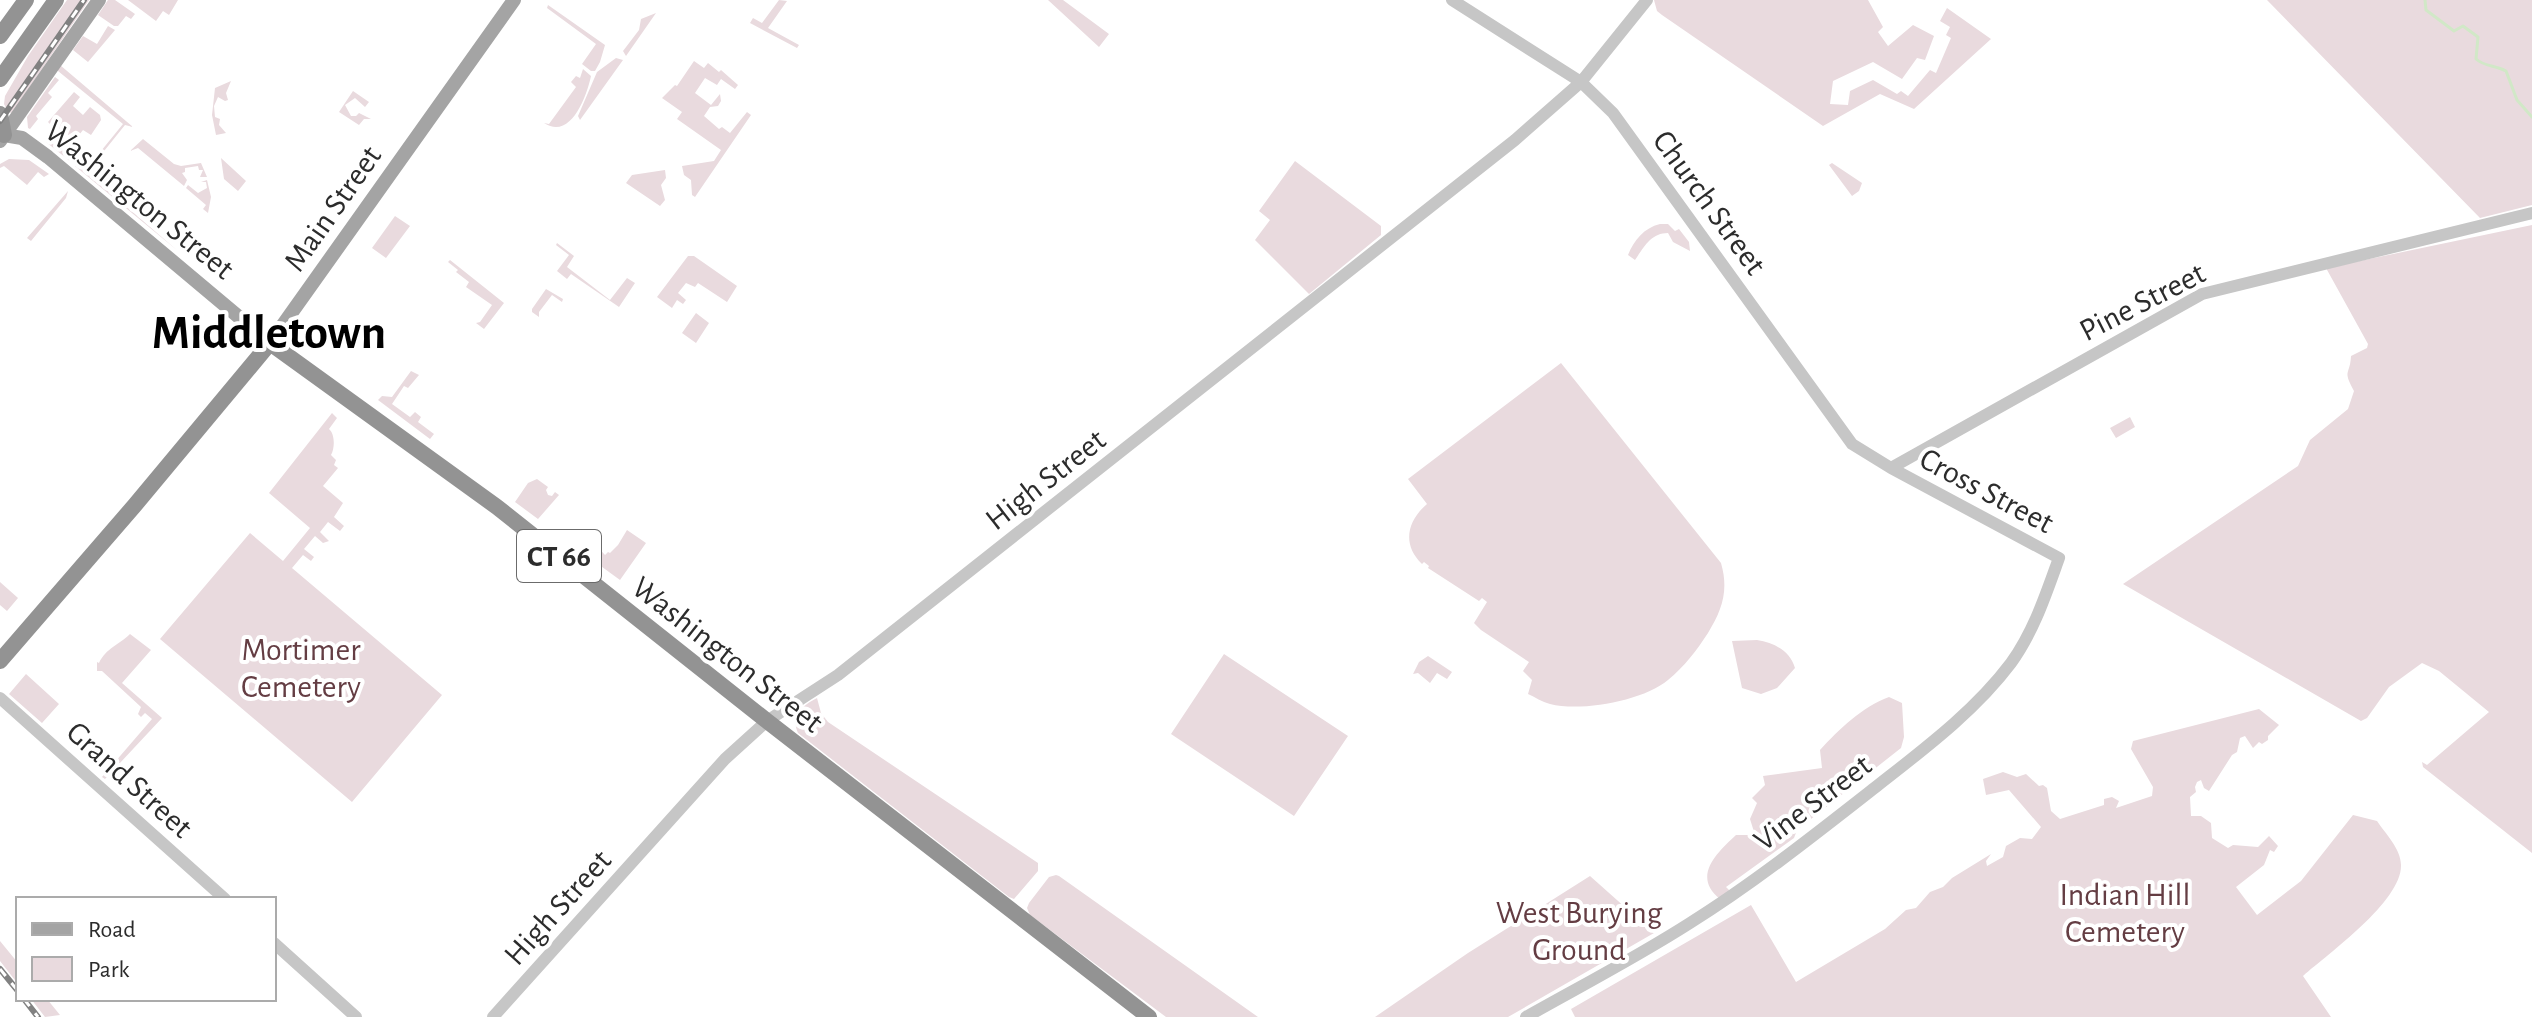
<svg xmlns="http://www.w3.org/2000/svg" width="2532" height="1017" font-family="'Alegreya Sans',sans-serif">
	<rect width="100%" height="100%" fill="#fff"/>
	<path fill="#e9dade" d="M67 0H89L12 113 8 112 4 104 5 96 28 56Z
		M108 0H115L135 14 131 19 126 16 118 26H114L98 15Z
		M128 0H178L169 15 163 11 156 21Z
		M779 0 787 1 768 28 799 45 797 48 750 23 753 18 762 23Z
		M1048 0H1063L1109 34 1099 47Z
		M1654 0H1868L1883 27 1878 32 1888 46 1913 25 1934 36 1925 60 1917 58 1902 79 1873 62 1833 81 1830 104 1848 105 1850 91 1873 80 1897 94 1901 91 1908 96 1930 70 1936 73 1951 38 1946 35 1950 27 1940 21 1947 8 1991 39 1914 109 1880 94 1823 126 1662 15 1657 11Z
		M2267 0H2532V205L2480 218Z
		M548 5 605 45 600 62 595 71H591L582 64 596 44 547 8Z
		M656 13 626 56 623 51 639 30 641 19Z
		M108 26 115 30 88 62 73 50 83 36 97 44Z
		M616 58 623 60 580 120 578 116 597 72Z
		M694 61 704 68 708 63 719 72 721 70 738 85 735 89 721 79 717 85 705 78 695 93 711 105 720 94 721 101 718 106 710 107 704 116 719 129 722 127 730 133 747 112 751 115 695 197 692 195 691 180 684 175 682 166 714 161 721 150 677 119 682 112 662 98 675 85 677 86Z
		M60 65 133 127 125 125 92 166 98 172 93 178 178 251 75 166 80 163 88 167 123 124 58 71 56 68Z
		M583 69 591 76C587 95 571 141 544 123L549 124 576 87 571 82 576 76 580 78Z
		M55 77 59 80 48 93 52 97 36 116 38 119 30 129 28 128 27 117Z
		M231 81 226 93 228 100 225 101 218 97 214 106 215 117 220 119 219 125 226 133 216 135 212 115 215 88Z
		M353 91 369 102 365 107 355 98 345 105 351 116H356L359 113 371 119H364L359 125 339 112Z
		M74 92 80 97 73 106 83 115 90 107 100 115 101 120 91 135 83 130 67 150 75 157 71 162 46 142 56 130 48 122Z
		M143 139 174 164 181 166 201 163 207 177H200L203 170H199L198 166 185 168V172L182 173 187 180 184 186 138 148 130 151Z
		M221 158 246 181 238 191 224 179Z
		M9 159 29 160 49 174 44 177 38 172 27 185 4 166 0 168V164Z
		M1295 161 1381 226V235L1309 294 1255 240 1270 220 1259 211Z
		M1832 163 1862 183 1859 191 1852 196 1829 165Z
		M665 170 666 178 661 185 665 200 660 206 626 183 632 175Z
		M207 180 211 197 208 213 203 209 206 205 186 188 188 185 198 193 207 188 206 182H201Z
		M68 191 66 198 31 241 27 238Z
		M395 216 410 226 386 258 372 248Z
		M1660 224H1668L1675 231 1679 229 1689 242 1690 251 1673 242 1668 233C1651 233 1644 247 1635 260L1628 255C1634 240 1644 228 1660 224Z
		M2532 225V853L2423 767 2422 762 2427 765 2489 712 2439 671 2422 663 2389 687 2367 718 2361 721 2123 584 2298 466 2310 440 2348 409 2354 391C2342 369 2350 376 2351 356L2367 348 2368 344 2326 268Z
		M557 243 574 256 567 267 610 300 627 278 635 283 619 307 571 274 567 279 557 271 569 255 556 245Z
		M688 256H694L737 286 727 302 698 283 695 287 686 283 678 293 686 300 683 304 677 300 672 308 657 297Z
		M450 260 504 303 484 329 476 323 480 322 492 305 466 287 469 282 456 272 458 270 448 262Z
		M546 289 563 299 562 302 552 295 539 312V317L532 312V309Z
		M696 313 709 323 696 343 682 333Z
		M1561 363 1721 563C1729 591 1722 610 1708 633 1697 650 1684 667 1668 680 1643 701 1581 712 1550 704 1542 702 1535 697 1528 694L1532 680 1523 671 1529 662 1481 630 1474 623 1487 602 1482 598 1479 601 1428 568 1429 566 1424 562 1422 564C1401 544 1408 520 1427 504L1408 479Z
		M411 371 419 375 408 388 404 386 392 404 410 417 415 412 421 417 418 422 434 434 430 439 378 400 382 396 392 397Z
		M332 413 337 418 329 429C335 434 335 448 331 455L336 460 334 465 338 468 323 486 343 503 334 517 344 526 340 531 328 522 320 532 329 541 323 543 315 536 304 549 314 557 311 561 303 555 292 568 442 695 352 802 160 639 250 533 283 561 310 528 269 493Z
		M2130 417 2135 427 2116 438 2110 428Z
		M537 479 548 487 546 490 548 495 552 496 555 492 559 495 538 519 515 502 528 483Z
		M627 530 646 543 620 580 587 556 595 544 605 555 608 552 610 553 618 545Z
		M0 582 18 598 7 611 0 605Z
		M130 634 151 650 122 683 162 718 105 779 102 777 152 719 145 713 141 717 138 714 141 707 102 671H97V662L99 663C106 648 119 645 130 634Z
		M1757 640C1775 643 1790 651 1795 668L1777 688 1761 694 1742 688 1732 641Z
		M1224 654 1348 736 1294 816 1171 734Z
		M1428 656 1452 672 1447 679 1437 673 1430 683 1418 673 1413 674 1419 662Z
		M26 674 59 704 42 723 9 694Z
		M1889 697 1902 703 1904 737 1901 748 1797 830 1794 838 1726 887 1730 891 1720 899C1691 876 1718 852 1736 835H1755L1750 819 1757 803 1752 798 1765 785 1763 776 1822 768 1820 750C1839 729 1862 707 1889 697Z
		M817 698 821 713 828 722 1038 863V871L1014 899 1009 897 798 733C790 716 803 705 817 698Z
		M2259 709 2279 725 2268 736V740L2262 744 2259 742 2253 748 2245 736 2240 738 2237 752 2232 755 2209 791 2204 788 2201 780 2197 782 2195 787 2196 792 2190 797 2191 816H2201L2211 823 2212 838 2228 848 2233 845 2258 847 2269 836 2278 846 2274 852 2270 850 2264 865 2236 887 2257 915 2301 881 2353 815 2377 821C2385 833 2401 849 2401 865 2402 901 2329 953 2303 976L2331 1017H1575L1571 1009 1751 905 1796 982 1885 929 1906 910 1916 908 1930 892 1943 887 1952 878 1991 854 1986 861 1987 866 2003 857 2006 846 2020 838 2032 839 2041 827 2009 790 1986 795 1983 779 2003 772 2017 777 2026 774 2039 786 2043 785 2047 788 2051 811 2060 819 2104 805V799L2112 797 2119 801 2116 808 2152 796 2153 787 2131 749 2133 741Z
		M1056 875 1059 876 1258 1017H1166L1030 915 1027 908 1029 903 1049 877Z
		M1590 876 1654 933 1508 1017H1375L1468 953Z
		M0 941 18 963V984L0 961Z
		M31 999H47L60 1015 45 1017Z"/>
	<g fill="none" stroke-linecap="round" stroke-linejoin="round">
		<path stroke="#d1e8c7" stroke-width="3" d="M2425 0 2426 10 2454 31 2463 26 2478 37 2476 59C2485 67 2495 65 2506 71L2517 100 2532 117"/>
		<path stroke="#c6c6c6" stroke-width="12" d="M1452 0 1581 82 1613 113 1852 444 1891 468 2059 558C2046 594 2034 631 2011 663 1975 711 1924 749 1877 786 1817 833 1754 883 1690 923 1637 957 1581 986 1526 1017
			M1891 468 2202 294 2532 213
			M0 698 225 899
			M274 943 356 1017
			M493 1017 725 759 767 721 838 675 1515 140 1581 82 1647 0"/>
		<path stroke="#a4a4a4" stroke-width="14" d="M4 135 22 138 48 157 270 343 514 0
			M0 141 99 0"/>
		<path stroke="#939393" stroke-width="16" d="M0 36 26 0
			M0 79 56 0
			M0 114 4 135
			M0 661 135 505 270 343 497 507 767 721 1149 1017"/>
		<defs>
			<path id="rail" d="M0 121 84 0
				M0 969 18 991
				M24 999 38 1017"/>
		</defs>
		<use href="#rail" stroke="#818181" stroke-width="6"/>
		<use href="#rail" stroke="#fff" stroke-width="3" stroke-dasharray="9" stroke-linecap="butt"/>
	</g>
	<g text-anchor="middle" stroke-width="8" stroke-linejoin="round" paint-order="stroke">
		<rect fill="#fff" stroke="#6b6b6b" stroke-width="2" x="517" y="530" width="84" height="52" rx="6"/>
		<g font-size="30" font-weight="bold" fill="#2c2c2c">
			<text x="559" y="566">CT 66</text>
		</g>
		<g font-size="32" fill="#2c2c2c" stroke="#fff">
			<text transform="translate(140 199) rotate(39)" y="11">Washington Street</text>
			<text transform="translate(1710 202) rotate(54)" y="11">Church Street</text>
			<text transform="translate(332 208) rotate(-55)" y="11">Main Street</text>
			<text transform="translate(2142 301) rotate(-27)" y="11">Pine Street</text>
			<text transform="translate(1045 479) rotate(-38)" y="11">High Street</text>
			<text transform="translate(1987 490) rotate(28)" y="11">Cross Street</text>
			<text transform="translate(728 654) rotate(38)" y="11">Washington Street</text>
			<text transform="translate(130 779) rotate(42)" y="11">Grand Street</text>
			<text transform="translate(1812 802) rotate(-37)" y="11">Vine Street</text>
			<text transform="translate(557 907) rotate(-48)" y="11">High Street</text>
		</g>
		<g font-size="32" fill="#643d43" stroke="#fff">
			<text x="301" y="660">Mortimer<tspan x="301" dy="37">Cemetery</tspan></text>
			<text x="2125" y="905">Indian Hill<tspan x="2125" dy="37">Cemetery</tspan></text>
			<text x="1579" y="923">West Burying<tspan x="1579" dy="37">Ground</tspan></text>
		</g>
		<g font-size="48" font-weight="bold" fill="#000" stroke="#fff">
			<text x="269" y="348">Middletown</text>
		</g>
	</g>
	<rect x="16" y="897" width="260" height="104" fill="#ffffff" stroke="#ababab" stroke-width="2"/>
	<rect x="32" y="923" width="40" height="12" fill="#a4a4a4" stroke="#ababab" stroke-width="2"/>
	<text x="88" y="937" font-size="24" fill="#2c2c2c">Road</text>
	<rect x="32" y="957" width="40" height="24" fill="#e9dade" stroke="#ababab" stroke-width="2"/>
	<text x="88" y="977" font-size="24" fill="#2c2c2c">Park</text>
</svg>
